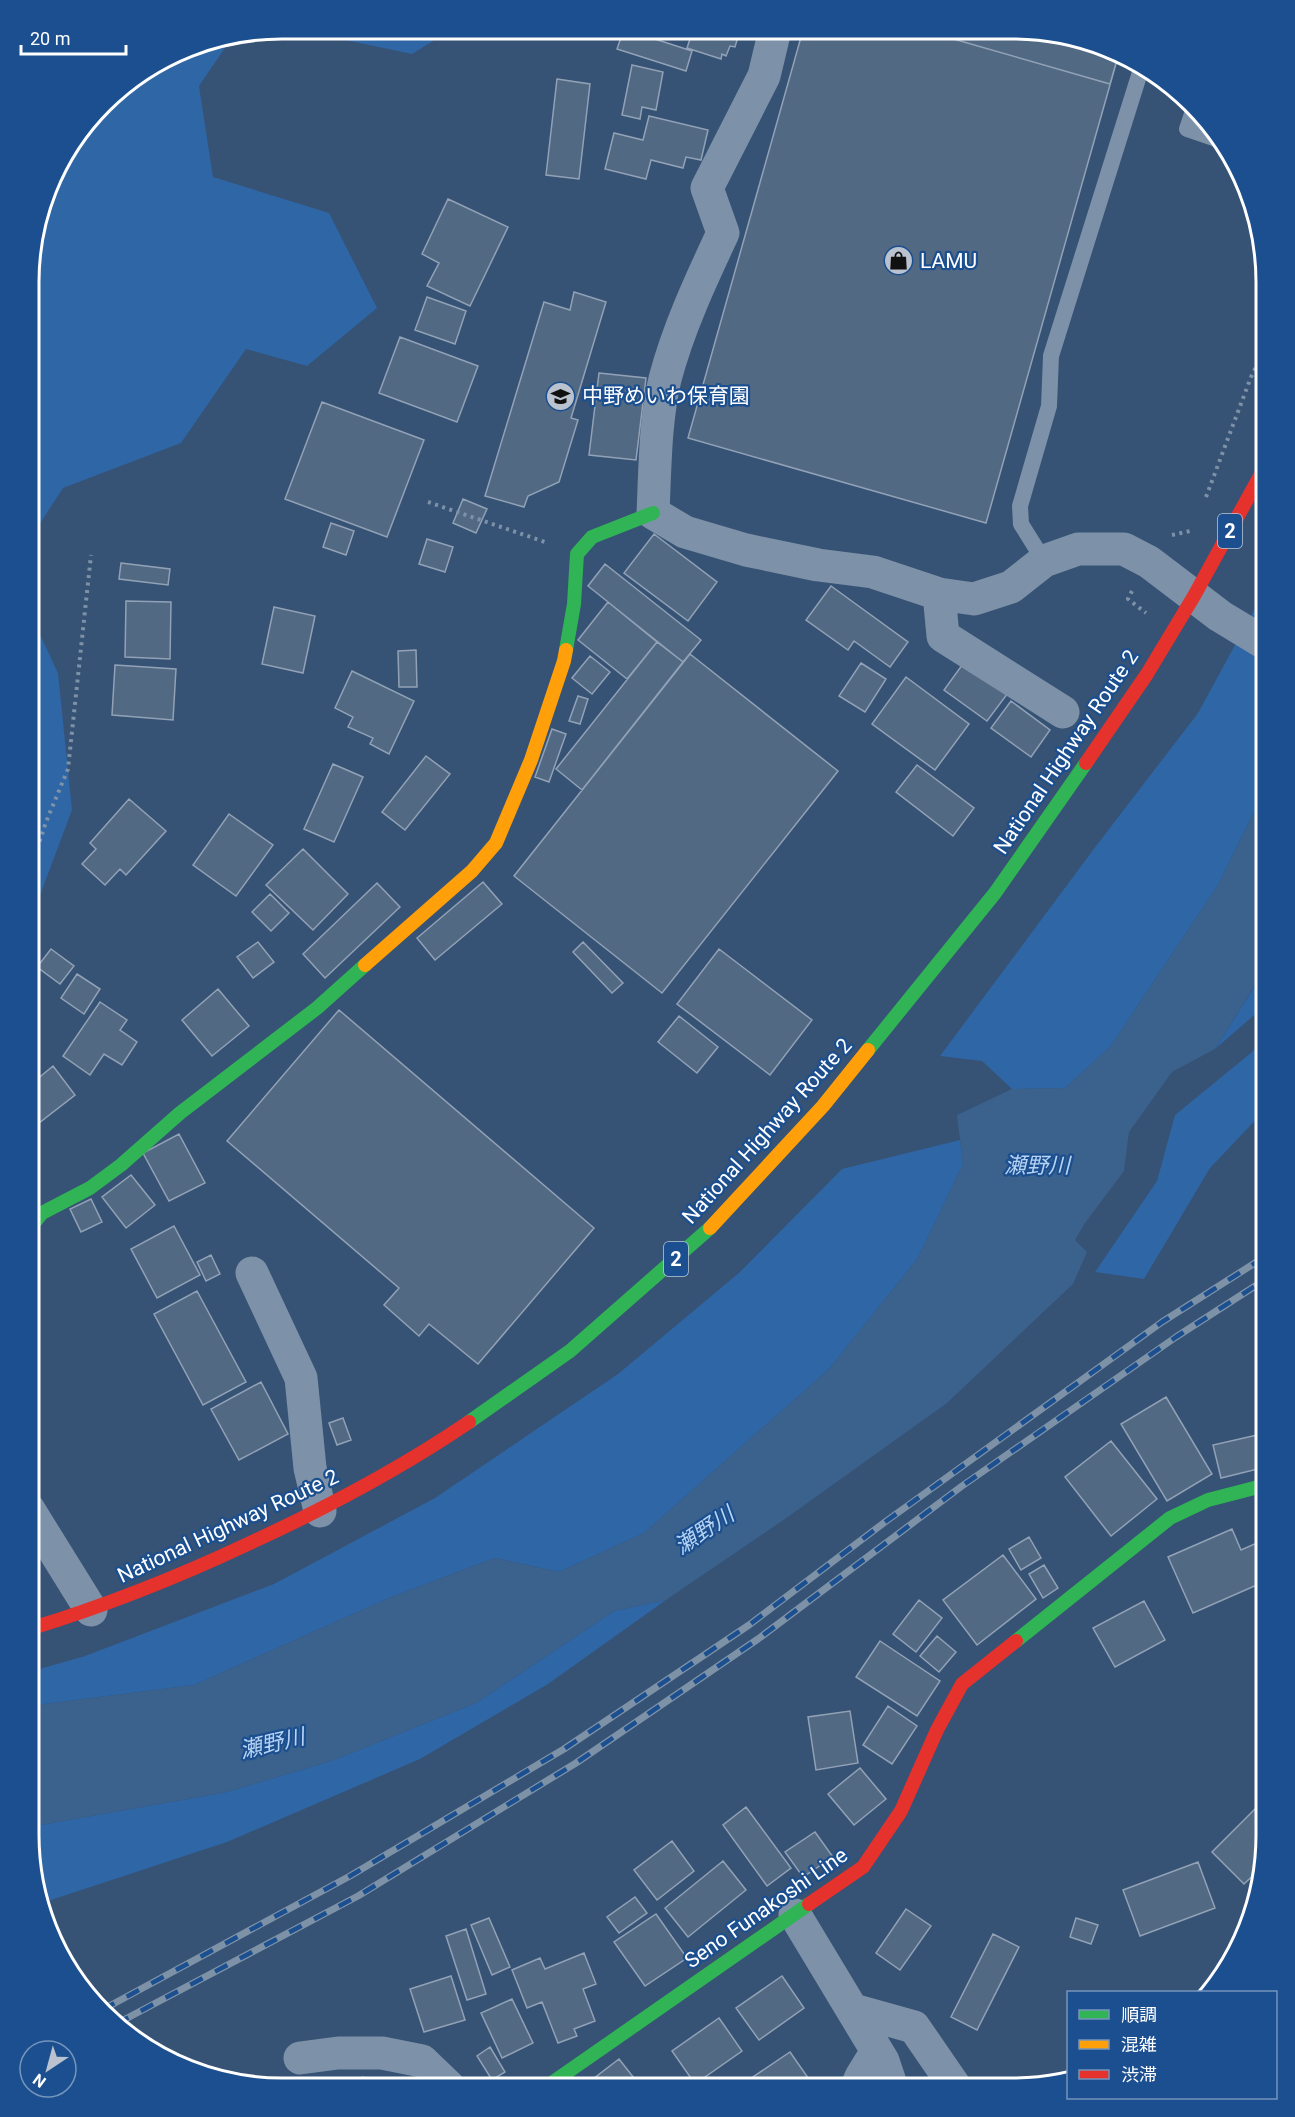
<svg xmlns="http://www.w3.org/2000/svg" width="1295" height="2117" font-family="Roboto,'Noto Sans JP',sans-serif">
	<rect width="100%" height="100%" fill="#365274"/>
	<path fill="#2f66a5" d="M282 29H452L412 54 298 30 229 42 199 86 213 177 329 213 377 308 307 366 246 349 181 443 63 488 30 539 31 250 55 170 115 92 186 48Z
		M1266 588V788L1218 885 1111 1046 1065 1088 1012 1089 982 1061 940 1056 1093 850 1198 713Z
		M30 613 58 673 72 810 30 922Z
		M1266 968V1005L1215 1049Z
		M1266 1037V1109L1210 1168 1144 1279 1095 1272 1157 1181 1175 1115 1252 1052Z
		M960 1140 963 1164 918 1258 829 1369 644 1533 559 1572 495 1558 389 1598 194 1685 29 1706V1672L85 1656 274 1584 435 1498 618 1374 740 1272 842 1169Z
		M666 1600 548 1684 420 1759 227 1842 42 1903 29 1827 227 1792 334 1760 476 1703 614 1611Z"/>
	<path fill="#3b618d" d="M1266 788V967L1215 1049 1172 1072 1129 1132 1124 1171 1085 1223 1075 1240 1087 1252 1073 1284 947 1403 785 1519 666 1600 614 1611 476 1703 334 1760 227 1792 29 1827V1706L194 1685 389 1598 495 1558 559 1572 644 1533 829 1369 918 1258 963 1164 957 1115 1012 1089 1065 1088 1111 1046 1218 885Z"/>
	<path fill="#526984" stroke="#92a2b6" stroke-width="1.5" d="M624 29 692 51 686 71 617 49Z
		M693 30H740L735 47 730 46 726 56 722 54 721 59 687 48Z
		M803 30 1046 31 1110 48 1119 53 986 523 688 438Z
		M922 30 1046 31 1110 48 1119 53 1110 84Z
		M632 65 663 72 656 110 642 107 640 119 622 115Z
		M557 79 590 84 579 179 546 175Z
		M649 116 708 130 701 160 686 157 683 168 651 160 646 179 605 169 614 133 643 140Z
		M448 199 508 227 470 306 427 286 439 263 422 254Z
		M574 292 606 302 571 418 578 420 559 482 528 496 524 507 485 496 544 302 570 310Z
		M427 297 466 311 455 344 415 330Z
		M400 337 478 366 457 422 379 393Z
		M599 373 646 378 636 460 589 455Z
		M322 402 424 440 387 537 285 499Z
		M463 499 487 509 476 533 453 523Z
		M331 523 354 531 346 555 323 547Z
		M654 534 717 582 688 621 624 573Z
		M427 539 453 547 445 572 419 564Z
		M121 563 170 569 168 585 119 579Z
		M605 564 701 640 683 662 588 586Z
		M831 586 908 642 890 667 854 641 848 650 806 620Z
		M126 601 171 602 170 659 125 657Z
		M608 602 657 642 627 679 578 640Z
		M274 607 315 616 303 673 262 664Z
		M657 642 683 662 582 790 556 769Z
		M416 650 417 687H399L398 651Z
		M690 654 838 771 662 993 514 876Z
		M590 656 610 672 592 694 572 678Z
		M965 661 1008 693 987 721 944 690Z
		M861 663 886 679 865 712 839 696Z
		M115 665 176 669 173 720 112 715Z
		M352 671 414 701 389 754 370 744 373 738 348 727 353 717 335 708Z
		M906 677 969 724 935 770 872 724Z
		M578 696 588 699 580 724 569 721Z
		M1011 701 1050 730 1031 757 991 728Z
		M552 729 566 734 549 782 535 777Z
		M426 756 450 774 405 830 382 812Z
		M333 764 363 777 334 842 304 829Z
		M917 765 974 808 953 836 896 792Z
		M129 799 166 831 126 875 120 869 105 885 82 864 96 849 90 843Z
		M229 814 273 845 236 896 193 865Z
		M303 849 348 894 313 930 266 885Z
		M483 882 502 904 435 960 417 938Z
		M377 883 400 907 325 978 303 954Z
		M270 894 289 913 271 931 252 912Z
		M258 942 274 962 253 978 237 957Z
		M583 942 623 983 612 993 573 952Z
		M51 949 74 966 60 984 37 967Z
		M719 949 812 1020 770 1075 677 1004Z
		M77 974 100 989 84 1014 61 998Z
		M218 989 249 1026 212 1056 182 1020Z
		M100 1002 127 1020 120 1030 137 1042 122 1065 104 1054 90 1075 63 1056Z
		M339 1010 594 1228 478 1364 429 1324 419 1336 384 1305 399 1288 227 1141Z
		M679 1016 718 1047 697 1073 658 1042Z
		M53 1066 75 1095 30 1130V1085Z
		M179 1134 205 1183 169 1201 143 1153Z
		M131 1175 155 1205 126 1228 102 1197Z
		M91 1199 102 1222 81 1232 70 1209Z
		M174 1226 200 1275 157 1298 131 1249Z
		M211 1255 220 1274 206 1281 197 1262Z
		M197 1291 246 1382 203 1405 154 1314Z
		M261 1382 288 1434 239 1460 211 1409Z
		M1166 1397 1212 1474 1167 1501 1121 1424Z
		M343 1418 351 1440 337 1445 329 1423Z
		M1266 1433V1467L1221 1478 1213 1445Z
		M1111 1441 1157 1499 1111 1536 1065 1477Z
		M1232 1529 1241 1550 1257 1543 1266 1564V1581L1193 1613 1168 1557Z
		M1029 1537 1041 1558 1021 1570 1009 1549Z
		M1003 1555 1036 1599 977 1645 943 1600Z
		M1044 1565 1058 1588 1043 1598 1029 1574Z
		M919 1600 942 1618 916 1652 893 1634Z
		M1144 1601 1165 1640 1115 1667 1093 1628Z
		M937 1636 956 1652 939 1672 920 1656Z
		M880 1641 940 1681 917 1716 856 1677Z
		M888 1706 917 1726 892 1764 863 1745Z
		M850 1711 858 1763 816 1770 808 1717Z
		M860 1768 886 1799 854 1825 828 1794Z
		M1266 1798V1852L1263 1866 1244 1884 1212 1852Z
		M746 1807 791 1868 767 1886 723 1825Z
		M815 1832 833 1857 803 1877 785 1852Z
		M672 1841 694 1871 657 1900 634 1870Z
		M723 1861 746 1890 688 1937 665 1908Z
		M1198 1862 1215 1908 1140 1936 1123 1890Z
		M635 1897 647 1913 619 1933 607 1917Z
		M906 1909 931 1926 900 1970 876 1953Z
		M656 1914 687 1958 645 1986 614 1942Z
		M489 1918 510 1967 492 1975 471 1925Z
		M1076 1918 1098 1925 1091 1944 1070 1937Z
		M466 1929 486 1994 467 2000 446 1936Z
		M993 1934 1019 1947 977 2030 951 2017Z
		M584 1953 596 1984 583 1989 595 2021 574 2029 577 2036 558 2043 542 2002 527 2008 512 1970 540 1958 545 1969Z
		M451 1976 465 2020 424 2032 410 1989Z
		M782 1976 804 2008 759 2040 736 2008Z
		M512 1999 533 2043 502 2058 481 2013Z
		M719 2018 742 2051 695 2084 672 2051Z
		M490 2047 505 2072 492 2080 477 2056Z
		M790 2052 811 2082 803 2088H743L741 2085Z
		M619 2059 641 2087H599L593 2079Z
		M363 2077 369 2087H346Z"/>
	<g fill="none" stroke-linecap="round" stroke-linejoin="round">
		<path stroke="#7d92a8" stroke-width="4" stroke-dasharray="3 4.5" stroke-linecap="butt" d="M1206 497 1251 377 1266 347
			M428 502 545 542
			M1172 535 1190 531
			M1132 591 1128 599 1146 613
			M30 870 46 822 68 769 91 555"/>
		<path stroke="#7d92a8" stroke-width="16" d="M1194 108 1187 129 1222 141
			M1044 561 1021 524 1020 506 1049 406 1051 356 1142 66"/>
		<path stroke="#7d92a8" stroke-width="33" d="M775 30 764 76 707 188 723 233C701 280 678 329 665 379 655 420 655 470 653 513L685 532 746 550 818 565 873 572 939 594 974 599 1011 587 1044 561 1078 549H1124L1149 562 1220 616 1266 644
			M939 594 943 636 1063 712
			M252 1273 301 1378 310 1468 320 1511
			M29 1510 91 1610
			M795 1915 883 2061 892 2088
			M853 2010 914 2027 956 2088
			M300 2058 338 2053H382L422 2061 449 2087
			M856 2088 861 2077 877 2051"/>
		<path stroke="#30b455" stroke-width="14" d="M566 650 574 604 577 554 592 537 653 513
			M868 1050 995 893 1086 763
			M29 1229 42 1213 90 1188 121 1165 180 1113 317 1008 365 965
			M469 1422 570 1351 710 1228
			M1016 1641 1170 1518 1208 1500 1266 1485
			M546 2087 809 1904"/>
		<path stroke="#ff9f0a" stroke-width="14" d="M365 965 472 871 496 843 531 760 564 661 566 650
			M710 1228 823 1106 868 1050"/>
		<path stroke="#e5322d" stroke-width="14" d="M1086 763 1147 674 1194 596 1266 465
			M29 1629C105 1606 178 1577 250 1543 326 1508 400 1469 469 1422
			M809 1904 863 1867 901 1811 937 1730 962 1684 1016 1641"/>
		<defs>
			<path id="rail" d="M102 2010 350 1876 564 1749 749 1625 885 1522 1162 1322 1266 1256
				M116 2024 358 1896 576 1763 758 1639 962 1486 1176 1337 1266 1279"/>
		</defs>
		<use href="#rail" stroke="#7e92a7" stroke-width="7"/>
		<use href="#rail" stroke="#1b4f8f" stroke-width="4.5" stroke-dasharray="14" stroke-linecap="butt"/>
	</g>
	<defs>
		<symbol id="shop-disc" viewBox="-11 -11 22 22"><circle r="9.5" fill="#b9c2ce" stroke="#1b4f8f"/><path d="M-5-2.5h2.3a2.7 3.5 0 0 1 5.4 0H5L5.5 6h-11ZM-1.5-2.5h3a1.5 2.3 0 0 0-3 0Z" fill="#111"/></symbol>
		<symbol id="school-disc" viewBox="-11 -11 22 22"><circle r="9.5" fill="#b9c2ce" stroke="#1b4f8f"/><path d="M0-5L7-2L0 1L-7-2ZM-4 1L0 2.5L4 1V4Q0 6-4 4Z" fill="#111"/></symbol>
	</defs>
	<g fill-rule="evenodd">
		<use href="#shop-disc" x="882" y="244" width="33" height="33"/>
		<use href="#school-disc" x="544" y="380" width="33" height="33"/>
	</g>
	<g text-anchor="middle" stroke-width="4.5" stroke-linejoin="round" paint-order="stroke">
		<g fill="#1b4f8f" stroke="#bbcadd" stroke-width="1.5">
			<rect x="1218" y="514" width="24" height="34" rx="4.5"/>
			<rect x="664" y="1242" width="24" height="34" rx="4.5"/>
		</g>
		<g font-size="20" font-weight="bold" fill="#fff">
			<text x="1230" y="538">2</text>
			<text x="676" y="1266">2</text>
		</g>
		<g font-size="21" fill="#fff" stroke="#1b4f8f" text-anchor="start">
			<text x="920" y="268">LAMU</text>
			<text x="582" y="403">中野めいわ保育園</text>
		</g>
		<g font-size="21" fill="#fff" stroke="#1b4f8f">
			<text transform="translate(1066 752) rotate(-56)" y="7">National Highway Route 2</text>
			<text transform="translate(767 1131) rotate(-48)" y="7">National Highway Route 2</text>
			<text transform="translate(228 1526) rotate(-25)" y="7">National Highway Route 2</text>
			<text transform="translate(766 1908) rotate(-35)" y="7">Seno Funakoshi Line</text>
		</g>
		<g font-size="22" font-style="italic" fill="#b5d3f5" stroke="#1b4f8f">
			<text x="1037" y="1173">瀬野川</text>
			<text transform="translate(704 1530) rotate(-34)" y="8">瀬野川</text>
			<text transform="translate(272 1743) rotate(-13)" y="8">瀬野川</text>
		</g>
	</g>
	<path d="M0 0H1295V2117H0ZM282 39H1013A243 243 0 0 1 1256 282V1835A243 243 0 0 1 1013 2078H282A243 243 0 0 1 39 1835V282A243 243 0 0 1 282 39Z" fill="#1b4f8f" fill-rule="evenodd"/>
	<path fill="none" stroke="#fff" stroke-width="3" d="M282 39H1013A243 243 0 0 1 1256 282V1835A243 243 0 0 1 1013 2078H282A243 243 0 0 1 39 1835V282A243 243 0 0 1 282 39Z"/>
	<rect x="1067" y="1991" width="210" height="108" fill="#1b4f8f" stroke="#7695bc" stroke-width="1.5"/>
	<rect x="1079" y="2010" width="30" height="9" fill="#30b455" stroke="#7695bc" stroke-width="1.5"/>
	<text x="1121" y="2021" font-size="18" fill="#ffffff">順調</text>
	<rect x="1079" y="2040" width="30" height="9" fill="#ff9f0a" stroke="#7695bc" stroke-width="1.5"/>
	<text x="1121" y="2051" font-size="18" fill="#ffffff">混雑</text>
	<rect x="1079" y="2070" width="30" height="9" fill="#e5322d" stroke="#7695bc" stroke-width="1.5"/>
	<text x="1121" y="2081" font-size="18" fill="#ffffff">渋滞</text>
	<g transform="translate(48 2069) rotate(216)"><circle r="28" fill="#1b4f8f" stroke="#7695bc" stroke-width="1.5"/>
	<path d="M0-4.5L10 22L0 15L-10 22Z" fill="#b9c2ce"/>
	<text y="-9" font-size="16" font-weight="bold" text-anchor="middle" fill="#ffffff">N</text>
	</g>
	<path d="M21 45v9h105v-9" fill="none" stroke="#ffffff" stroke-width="3"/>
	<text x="30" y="45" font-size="18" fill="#ffffff" stroke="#1b4f8f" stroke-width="4.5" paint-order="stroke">20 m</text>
</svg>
